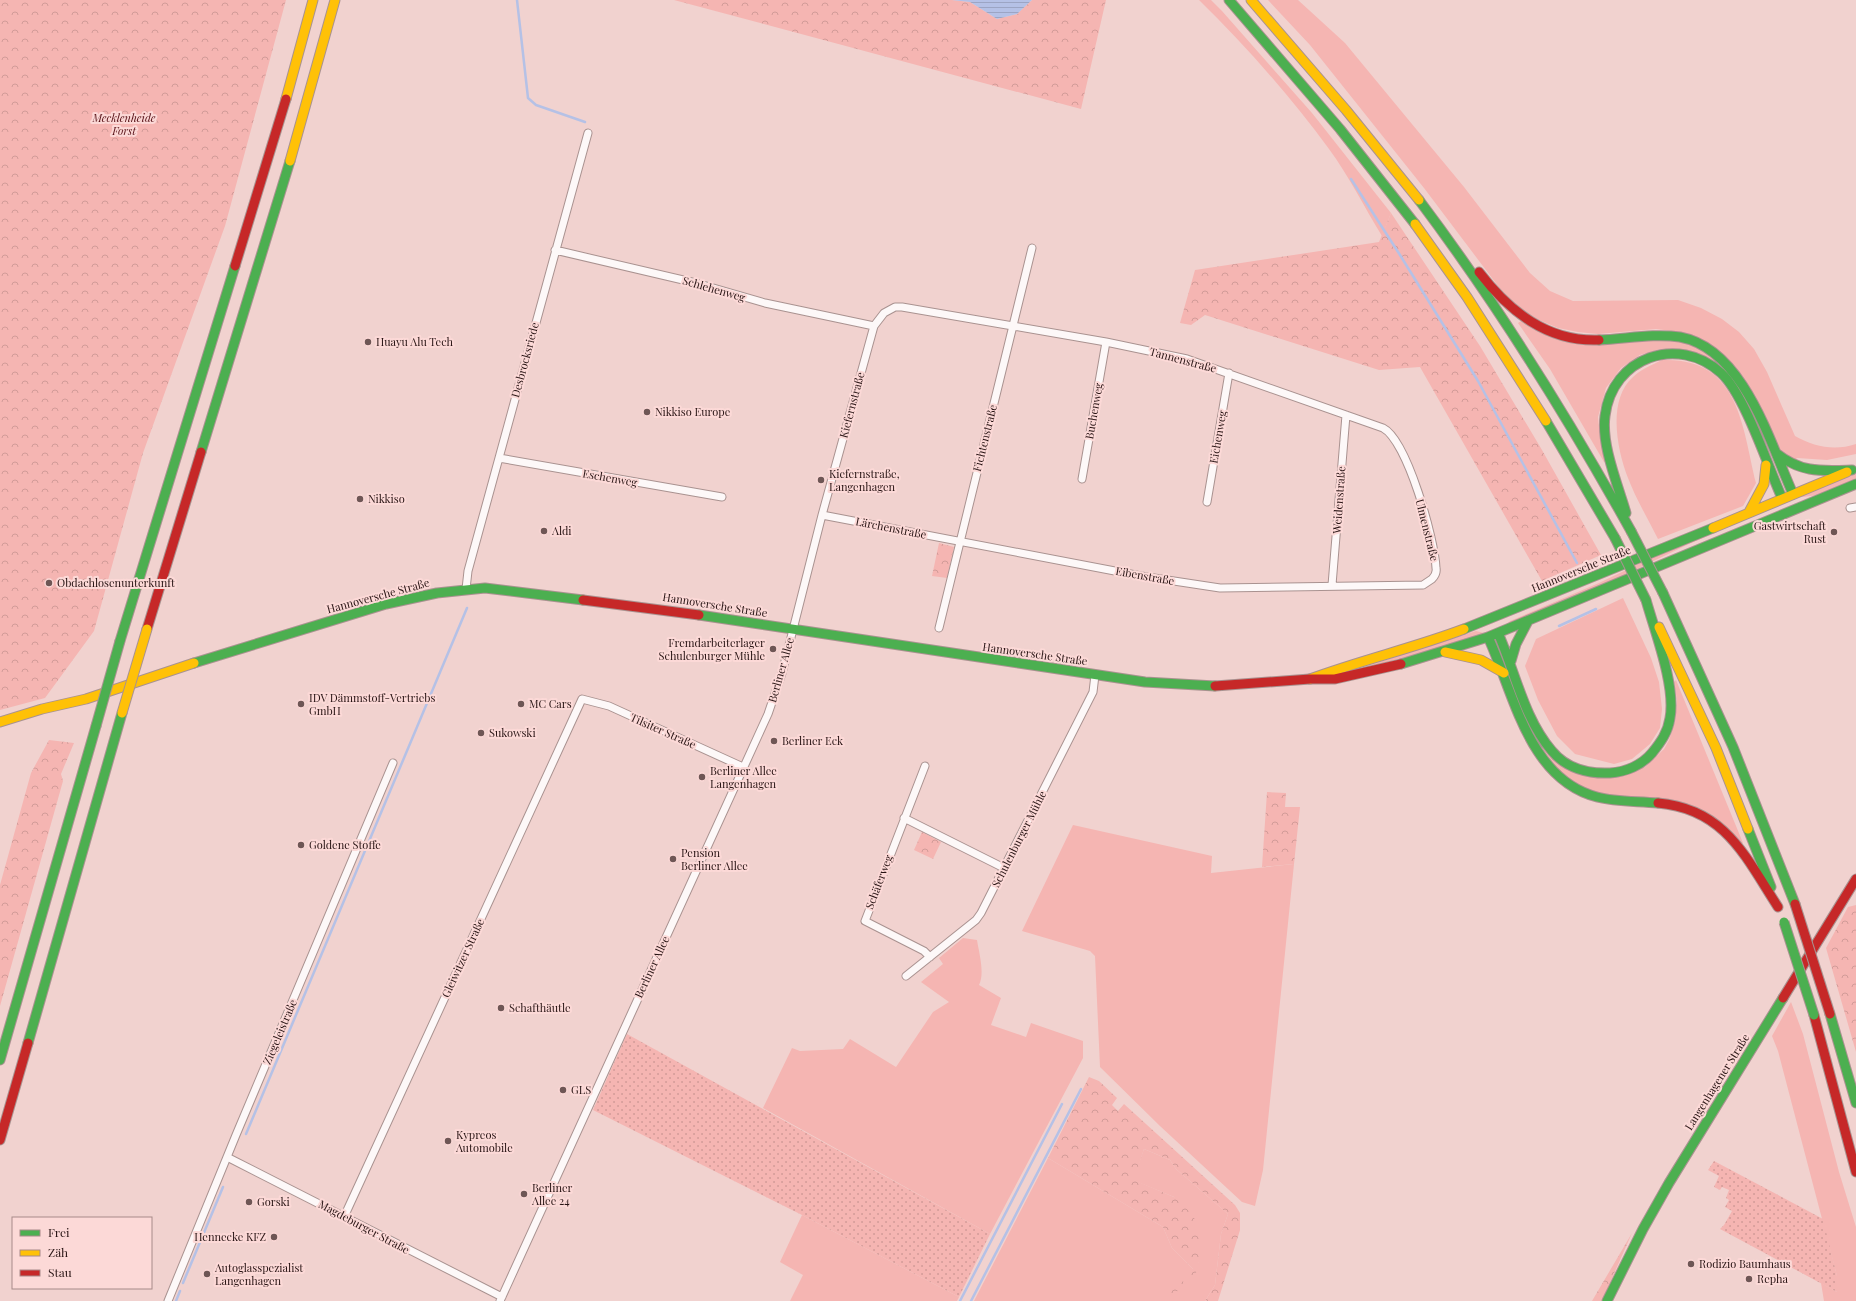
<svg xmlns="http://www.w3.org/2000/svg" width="1856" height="1301" font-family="'Playfair Display',serif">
	<defs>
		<pattern id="forest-crowns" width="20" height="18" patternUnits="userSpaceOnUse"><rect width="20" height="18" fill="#f5b5b2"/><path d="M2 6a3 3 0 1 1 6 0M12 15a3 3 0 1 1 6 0" fill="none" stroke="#d29b98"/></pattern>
		<pattern id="garden-dots" width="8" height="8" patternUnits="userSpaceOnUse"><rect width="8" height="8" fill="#f5b5b2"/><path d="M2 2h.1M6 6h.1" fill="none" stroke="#d29b98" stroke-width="1.8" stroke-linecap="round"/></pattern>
		<pattern id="water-rules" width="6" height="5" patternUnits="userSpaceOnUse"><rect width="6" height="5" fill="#b5c1e6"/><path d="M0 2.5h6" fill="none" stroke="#9ca5c4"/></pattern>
	</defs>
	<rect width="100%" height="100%" fill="#f1d2cf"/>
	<path fill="#f5b5b2" d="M1199 0H1211L1222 11 1312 113 1391 213 1382 236C1364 207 1349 176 1329 149 1290 96 1246 46 1199 0Z
		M1268 0H1298L1345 43 1464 187 1530 273 1550 291 1573 301 1678 300 1701 308 1722 319 1739 332 1754 349 1767 372 1795 436C1814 447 1835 451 1856 444V454L1827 460 1797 458 1794 462 1774 445 1743 377 1680 332 1656 329 1598 334 1578 332 1558 328 1539 320 1521 310 1504 294 1424 188 1310 45Z
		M1521 321 1553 338 1677 339 1712 355 1724 371 1660 349 1640 355 1621 368 1606 388 1598 417 1600 438 1606 461 1604 462 1550 369 1518 323Z
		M1662 360C1739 357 1742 425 1756 483L1743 506 1658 539C1648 519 1636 499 1628 478 1617 450 1607 400 1633 377 1641 369 1652 365 1662 360Z
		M1856 473V479L1818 495 1803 497 1799 495Z
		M1774 507 1689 544 1616 579 1507 624 1510 621 1599 583 1678 545Z
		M1623 598 1651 658 1659 682 1662 709 1660 728 1650 744 1632 759 1614 764 1575 754 1557 736 1538 700 1525 666 1536 639Z
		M1476 631 1484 633 1448 646 1361 669V668Z
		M1507 660 1544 747 1594 778H1616L1645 767 1664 749 1669 740 1675 722 1677 700 1674 682 1676 680 1743 843 1740 844 1715 818 1611 797 1576 787 1545 756Z
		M1073 825 1212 856 1211 873 1294 864 1263 1170 1255 1206 1242 1202 1160 1126 1100 1067 1095 956 1090 951 1022 931Z
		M963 938 977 940C979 953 985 973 979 985L1001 998 991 1025 1026 1037 1031 1023 1083 1041V1058L990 1234 763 1108 792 1048 800 1051 843 1049 850 1039 896 1067 933 1012 949 1002 921 982 943 964 939 958Z
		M1791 1002 1803 1034 1839 1172 1856 1227V1301H1824L1821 1283 1837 1292V1276L1778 1051 1772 1036Z
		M1144 1149 1170 1160 1176 1169 1228 1214 1221 1234 1215 1285 1205 1301H974L1048 1158 1163 1227 1172 1248 1193 1269 1199 1262 1174 1197 1133 1180Z
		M802 1215 959 1297 957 1301H790L803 1275 780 1262Z"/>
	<path fill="url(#forest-crowns)" d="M0 0H286L225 226 143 453 94 631 45 698 0 710Z
		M674 0H952L970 2 997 19 1017 14 1032 0H1106L1081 109Z
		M1391 213 1480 346 1542 450 1601 555 1542 581 1420 367 1379 370 1205 315 1191 325 1180 323 1195 270 1379 242Z
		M939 543 954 547 947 578 932 576Z
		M49 740 74 743 61 774 63 781 0 1006V885L31 773Z
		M1267 792 1286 793 1285 807H1300L1294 864 1262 867Z
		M922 832 941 842 933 859 914 850Z
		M1856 905V1052L1826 948 1848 907Z
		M1089 1077 1099 1081 1117 1098 1112 1105 1118 1111 1124 1104 1235 1205 1240 1213V1230L1218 1301H1205L1215 1285 1221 1234 1228 1214 1176 1169 1170 1160 1144 1149 1134 1180 1174 1197 1190 1212 1201 1228 1199 1262 1194 1280 1188 1276 1193 1269 1172 1248 1163 1227 1048 1158Z
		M1632 1233 1602 1301H1592Z
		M1182 1280 1185 1284 1170 1298 1160 1291Z"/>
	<path fill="url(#garden-dots)" d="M627 1034 990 1234 959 1297 802 1215 593 1110Z
		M1714 1161 1823 1219 1837 1276V1292L1720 1229 1724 1225 1732 1211 1725 1207 1729 1200 1726 1198 1729 1190 1722 1187 1720 1190 1714 1187 1719 1176 1708 1170Z"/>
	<path fill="url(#water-rules)" d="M952 0H1032L1017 14 997 19 970 2Z"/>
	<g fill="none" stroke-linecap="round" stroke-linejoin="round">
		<path stroke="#b5c1e6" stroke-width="2.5" d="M517 0 528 98 536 105 585 122
			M1351 179 1400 255 1478 381 1577 563
			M1559 626 1596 609
			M246 1134 467 608
			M183 1283 223 1187
			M176 1301 180 1291
			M960 1301 1062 1104
			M971 1301 1081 1089"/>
		<defs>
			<path id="street" d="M555 250 696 283 765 303 874 326
				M499 458 722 497
				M1082 479 1106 342
				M1207 502 1229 373
				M1850 508 1856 507
				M1332 585 1346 415
				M466 589 468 571 588 133
				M939 628 1032 248
				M925 766 865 921 924 951 930 957
				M904 818 1004 868
				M906 976 976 920 981 913 1093 692 1095 675
				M227 1157 502 1297
				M344 1217 582 699 609 706 743 767
				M168 1301 236 1135 393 763
				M500 1301 768 714 782 673 822 515 874 326 884 313 895 307H902L1106 342 1187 359 1383 428C1407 440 1435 540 1436 568 1437 573 1435 576 1432 579L1423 585 1220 588 1141 576 822 515"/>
			<path id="fast" d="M1229 0 1340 129 1415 224
				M1419 200C1498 305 1567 416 1631 531
				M1599 340C1626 339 1653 333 1680 337 1744 349 1770 443 1793 494
				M1546 421 1615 538
				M201 452 290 161
				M1776 453C1801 473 1821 471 1852 470
				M1626 513C1618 485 1601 445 1605 416 1612 357 1678 334 1721 373 1745 395 1768 467 1782 498
				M1663 593 1733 747 1795 904
				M699 615 1145 682 1215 686
				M1464 629 1713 528
				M1498 633C1515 671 1524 719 1552 751 1566 768 1588 774 1610 773 1626 772 1642 765 1652 753 1661 742 1668 732 1670 718 1676 686 1655 632 1646 600
				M1488 637C1514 693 1528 779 1597 797 1616 802 1637 801 1658 803
				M120 641 235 266
				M1511 661 1516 644 1528 621
				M194 663 386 604 437 593 485 588 583 600
				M1401 664 1488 637 1856 484
				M1748 829 1771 887
				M1830 1014 1856 1103
				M28 1043 122 713
				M0 1060 96 726
				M1607 1301 1643 1229 1669 1183 1783 998"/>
			<path id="slow" d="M1251 0 1346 110 1419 200
				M286 99 313 0
				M290 161 335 0
				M1415 224 1467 297 1546 421
				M1749 512 1764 484 1766 465
				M1713 528 1847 472
				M1659 627 1716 748 1748 829
				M1445 652 1481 660 1504 673
				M1310 679C1361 660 1414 648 1464 629
				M0 722 42 709 86 699 194 663"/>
			<path id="jam" d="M235 266 286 99
				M1479 272C1509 311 1547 342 1599 340
				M583 600 699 615
				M147 629 201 452
				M1215 686 1310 679H1335L1401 664
				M1658 803C1725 809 1745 856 1778 907
				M1783 998 1856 879
				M1814 1015 1856 1172
				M0 1140 28 1043"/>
		</defs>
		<use href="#street" stroke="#a99290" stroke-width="9"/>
		<use href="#fast" stroke="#a99290" stroke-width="11"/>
		<use href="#slow" stroke="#a99290" stroke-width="11"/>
		<use href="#jam" stroke="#a99290" stroke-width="11"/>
		<use href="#street" stroke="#fdf8f8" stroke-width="7"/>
		<use href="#fast" stroke="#4caf50" stroke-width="9"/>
		<use href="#slow" stroke="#ffc107" stroke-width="9"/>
		<use href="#jam" stroke="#c62828" stroke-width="9"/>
		<defs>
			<path id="fast-bridge" d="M1631 531 1663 593
				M1615 538 1646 600
				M96 726 120 641
				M1784 922 1814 1015"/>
			<path id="slow-bridge" d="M122 713 147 629"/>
			<path id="jam-bridge" d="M1795 904 1830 1014"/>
		</defs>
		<use href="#fast-bridge" stroke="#a99290" stroke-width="11" stroke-linecap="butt"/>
		<use href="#slow-bridge" stroke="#a99290" stroke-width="11" stroke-linecap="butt"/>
		<use href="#jam-bridge" stroke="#a99290" stroke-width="11" stroke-linecap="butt"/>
		<use href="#fast-bridge" stroke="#4caf50" stroke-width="9"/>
		<use href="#slow-bridge" stroke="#ffc107" stroke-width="9"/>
		<use href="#jam-bridge" stroke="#c62828" stroke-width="9"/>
	</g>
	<g fill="#6e5655" stroke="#fcd9d7" stroke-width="1.5">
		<circle cx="368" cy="342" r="4"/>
		<circle cx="647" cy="412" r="4"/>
		<circle cx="821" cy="480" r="4"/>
		<circle cx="360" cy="499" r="4"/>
		<circle cx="544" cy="531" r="4"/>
		<circle cx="1834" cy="532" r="4"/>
		<circle cx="49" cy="583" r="4"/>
		<circle cx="773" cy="649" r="4"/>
		<circle cx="301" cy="704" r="4"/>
		<circle cx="521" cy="704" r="4"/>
		<circle cx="481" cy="733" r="4"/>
		<circle cx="774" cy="741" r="4"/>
		<circle cx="702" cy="777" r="4"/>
		<circle cx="301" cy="845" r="4"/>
		<circle cx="673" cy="859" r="4"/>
		<circle cx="501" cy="1008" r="4"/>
		<circle cx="563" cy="1090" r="4"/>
		<circle cx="448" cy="1141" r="4"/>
		<circle cx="524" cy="1194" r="4"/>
		<circle cx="249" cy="1202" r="4"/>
		<circle cx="274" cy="1237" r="4"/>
		<circle cx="1691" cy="1264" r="4"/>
		<circle cx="207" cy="1274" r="4"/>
		<circle cx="1749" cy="1279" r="4"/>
	</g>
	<g text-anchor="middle" stroke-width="4" stroke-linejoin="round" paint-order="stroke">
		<g font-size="11" font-style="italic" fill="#571016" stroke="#fcd9d7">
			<text x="124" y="122">Mecklenheide<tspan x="124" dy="13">Forst</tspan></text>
		</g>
		<g font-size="11" fill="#271313" stroke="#fcd9d7">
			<text transform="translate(714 289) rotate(16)" y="4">Schlehenweg</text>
			<text transform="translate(525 360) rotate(-75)" y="4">Desbrocksriede</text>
			<text transform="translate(1183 360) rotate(15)" y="4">Tannenstraße</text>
			<text transform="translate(852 405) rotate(-75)" y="4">Kiefernstraße</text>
			<text transform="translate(1094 411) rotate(-80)" y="4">Buchenweg</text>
			<text transform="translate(1218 437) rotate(-80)" y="4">Eichenweg</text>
			<text transform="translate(985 438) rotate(-76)" y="4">Fichtenstraße</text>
			<text transform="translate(610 478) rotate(10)" y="4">Eschenweg</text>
			<text transform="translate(1339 500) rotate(-86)" y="4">Weidenstraße</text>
			<text transform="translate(891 528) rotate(11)" y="4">Lärchenstraße</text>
			<text transform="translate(1427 530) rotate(76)" y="4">Ulmenstraße</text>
			<text transform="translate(1581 569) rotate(-22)" y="4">Hannoversche Straße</text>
			<text transform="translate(1145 576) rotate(10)" y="4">Eibenstraße</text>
			<text transform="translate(378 596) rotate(-15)" y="4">Hannoversche Straße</text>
			<text transform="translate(715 605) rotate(9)" y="4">Hannoversche Straße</text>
			<text transform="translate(1035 654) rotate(8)" y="4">Hannoversche Straße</text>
			<text transform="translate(781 670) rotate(-74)" y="4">Berliner Allee</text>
			<text transform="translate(663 731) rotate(24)" y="4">Tilsiter Straße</text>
			<text transform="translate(1019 839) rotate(-63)" y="4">Schulenburger Mühle</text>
			<text transform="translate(879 882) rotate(-69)" y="4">Schäferweg</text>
			<text transform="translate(463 958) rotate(-65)" y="4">Gleiwitzer Straße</text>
			<text transform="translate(652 967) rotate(-65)" y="4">Berliner Allee</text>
			<text transform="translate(280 1032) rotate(-67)" y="4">Ziegeleistraße</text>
			<text transform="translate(1717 1082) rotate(-58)" y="4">Langenhagener Straße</text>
			<text transform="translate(364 1227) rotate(28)" y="4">Magdeburger Straße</text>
		</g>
		<g font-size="11" fill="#271313" stroke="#fcd9d7" text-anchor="start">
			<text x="376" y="346">Huayu Alu Tech</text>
			<text x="655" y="416">Nikkiso Europe</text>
			<text x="829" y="478">Kiefernstraße,<tspan x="829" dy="13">Langenhagen</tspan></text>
			<text x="368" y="503">Nikkiso</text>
			<text x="1826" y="530" text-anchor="end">Gastwirtschaft<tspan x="1826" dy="13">Rust</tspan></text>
			<text x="552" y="535">Aldi</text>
			<text x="57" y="587">Obdachlosenunterkunft</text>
			<text x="765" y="647" text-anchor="end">Fremdarbeiterlager<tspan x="765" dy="13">Schulenburger Mühle</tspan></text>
			<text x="309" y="702">IDV Dämmstoff-Vertriebs<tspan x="309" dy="13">GmbH</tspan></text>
			<text x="529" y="708">MC Cars</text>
			<text x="489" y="737">Sukowski</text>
			<text x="782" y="745">Berliner Eck</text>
			<text x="710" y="775">Berliner Allee<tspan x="710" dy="13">Langenhagen</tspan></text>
			<text x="309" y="849">Goldene Stoffe</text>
			<text x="681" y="857">Pension<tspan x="681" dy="13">Berliner Allee</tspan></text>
			<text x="509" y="1012">Schafthäutle</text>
			<text x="571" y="1094">GLS</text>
			<text x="456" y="1139">Kypreos<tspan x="456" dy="13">Automobile</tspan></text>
			<text x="532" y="1192">Berliner<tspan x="532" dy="13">Allee 24</tspan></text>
			<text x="257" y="1206">Gorski</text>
			<text x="266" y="1241" text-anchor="end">Hennecke KFZ</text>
			<text x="1699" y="1268">Rodizio Baumhaus</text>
			<text x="215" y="1272">Autoglasspezialist<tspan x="215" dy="13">Langenhagen</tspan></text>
			<text x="1757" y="1283">Repha</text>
		</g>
	</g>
	<rect x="12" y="1217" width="140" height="72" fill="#fcd9d7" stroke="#a78a89"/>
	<rect x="20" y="1230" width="20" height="6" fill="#4caf50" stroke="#a78a89"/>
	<text x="48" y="1237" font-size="12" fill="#271313">Frei</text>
	<rect x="20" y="1250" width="20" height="6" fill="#ffc107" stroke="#a78a89"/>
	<text x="48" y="1257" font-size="12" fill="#271313">Zäh</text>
	<rect x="20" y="1270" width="20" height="6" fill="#c62828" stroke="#a78a89"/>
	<text x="48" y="1277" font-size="12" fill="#271313">Stau</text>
</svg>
